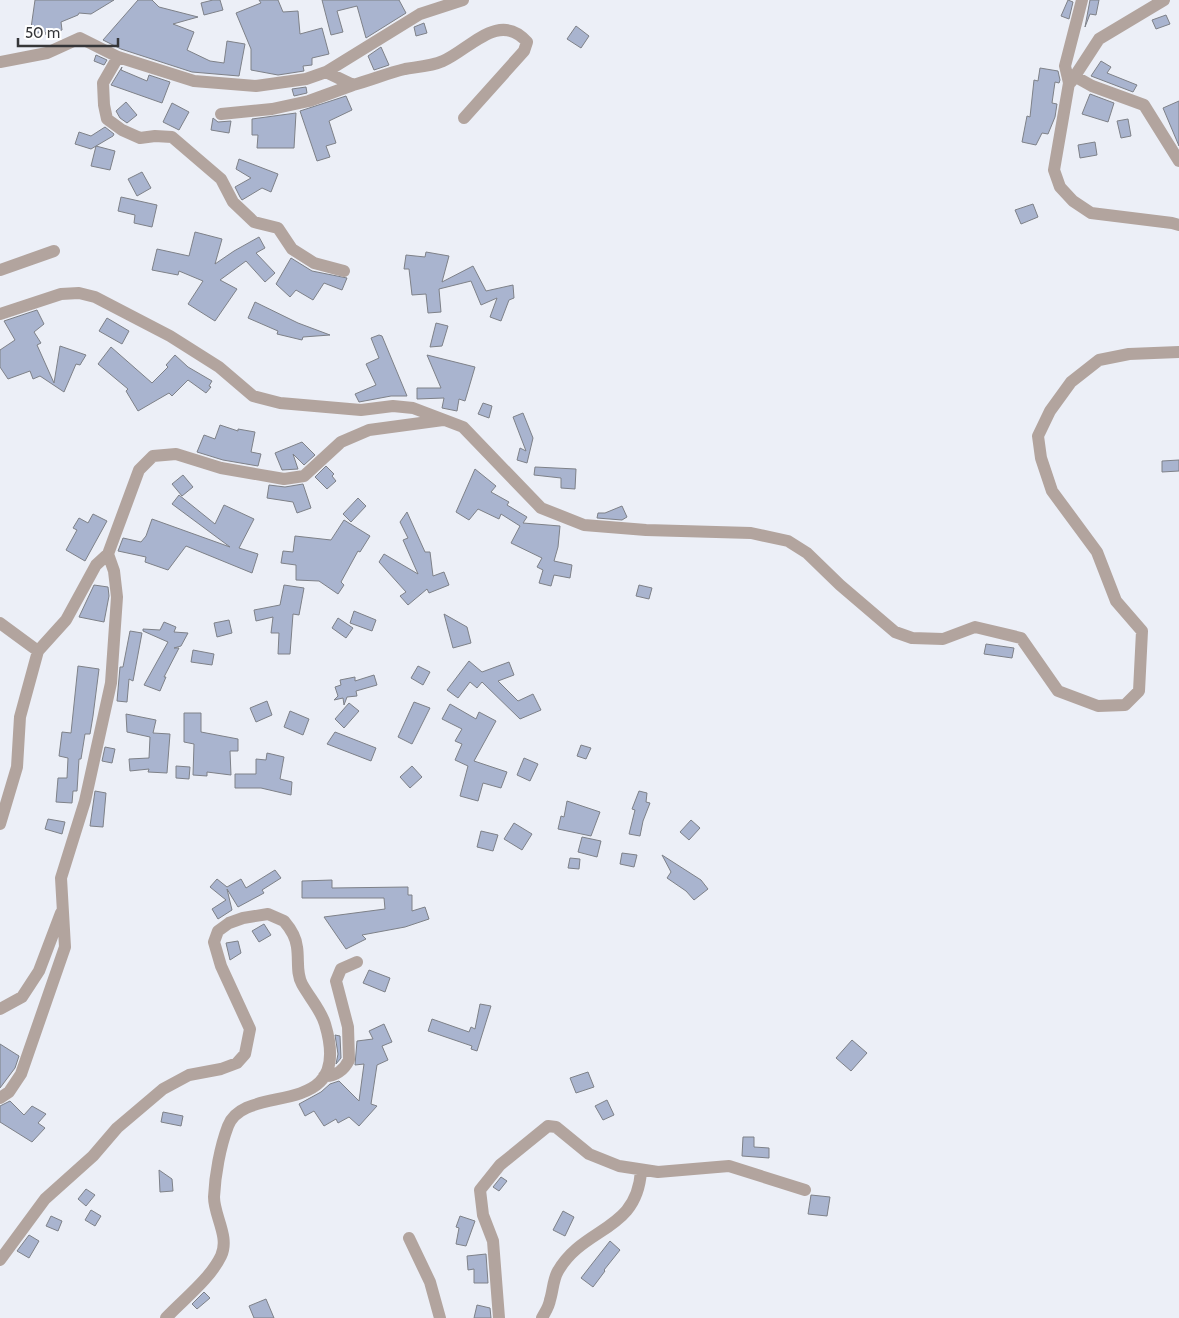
<svg xmlns="http://www.w3.org/2000/svg" width="1179" height="1318" font-family="Cabin,sans-serif">
	<rect width="100%" height="100%" fill="#eceff7"/>
	<path fill="#a9b4cf" stroke="#7e8188" d="M35 0H114L91 14 79 13 78 15 61 22 62 30 46 35 45 31 30 35Z
		M138 0H152L159 7 198 17 173 24 194 32 187 50 210 61 224 63 227 41 245 44 239 76 192 72 121 49 103 40Z
		M213 0H220L223 10 204 15 201 3Z
		M259 0H278L283 12 298 11 300 34 322 28 329 54 312 58V65L303 66 304 71 278 75 251 70V49L236 13 261 3Z
		M322 0H399L406 13 366 38 357 6 337 11 343 32 331 35Z
		M1068 0 1073 2 1069 19 1061 16Z
		M1090 0H1099L1096 15 1090 14 1085 27Z
		M1166 15 1170 24 1156 29 1152 20Z
		M424 23 427 33 416 36 414 27Z
		M576 26 589 36 581 48 567 39Z
		M381 47 389 65 374 70 368 56Z
		M96 55 107 60 104 65 94 61Z
		M1101 61 1111 67 1107 73 1137 85 1133 92 1091 76Z
		M122 67 121 70 147 81 149 75 170 82 162 103 111 85Z
		M1040 68 1058 71 1060 80 1059 83 1055 82 1052 103 1057 104 1055 117 1048 134 1042 133 1036 145 1022 142 1027 116 1030 117 1034 80 1038 81Z
		M306 87 307 93 294 96 292 89Z
		M1090 94 1114 103 1108 122 1082 114Z
		M346 96 352 110 329 121 336 143 326 146 330 157 317 161 300 111Z
		M1179 101V146L1163 108Z
		M126 102 137 115 127 123 120 118 116 111Z
		M172 103 189 112 179 130 163 122Z
		M296 113 294 148H257L258 135H252V119Z
		M213 118 218 122 231 121 229 133 211 130Z
		M1128 119 1131 136 1121 138 1117 121Z
		M105 127 114 134 113 136 91 149 75 144 79 132 91 136Z
		M1095 142 1097 155 1080 158 1078 145Z
		M96 146 115 151 110 170 91 166Z
		M239 159 278 174 271 192 262 188 242 200 240 197 235 187 251 178 236 169Z
		M142 172 151 188 137 196 128 179Z
		M121 197 157 205 152 227 134 223 135 215 118 211Z
		M1033 204 1038 217 1021 224 1015 210Z
		M195 232 222 239 215 264 234 251 259 237 265 248 256 253 275 273 265 282 246 261 220 280 237 289 215 321 188 304 203 281 179 271 178 275 152 270 157 249 189 256Z
		M426 252 449 256 442 282 473 266 486 291 513 285 514 298 509 300 501 321 490 317 497 298 481 305 471 281 439 289 441 312 428 313 426 294 412 295 409 269H404L406 255 425 257Z
		M291 258 312 271 347 278 342 290 324 283 313 300 296 290 290 297 276 284Z
		M255 302 298 323 330 335 303 337 302 340 277 334 278 331 248 318Z
		M37 310 44 324 34 332 41 343 37 345 54 383 60 346 86 355 80 365 76 364 64 392 40 376 33 379 30 371 8 379 0 367V350L15 340 4 321Z
		M107 318 129 331 122 344 99 331Z
		M436 323 448 326 442 346 430 347Z
		M379 335 382 336 407 396H391L359 402 355 394 376 385 366 364 379 358 371 338Z
		M111 347 152 383 168 367 166 365 175 355 188 367 212 381 209 386 211 387 206 393 188 380 172 396 169 393 138 411 126 391 128 389 98 364Z
		M427 355 475 367 465 401 459 399 457 411 442 408 444 398 417 399V388H441Z
		M483 403 492 406 489 418 478 414Z
		M523 413 533 438 527 463 517 460 520 448 526 451 513 417Z
		M220 425 238 431V429L255 432 251 452 261 454 258 466 223 460 197 452 204 435 215 439Z
		M302 442 315 455 304 465 293 454 298 469 282 470 275 453Z
		M1179 460V471L1162 472V461Z
		M326 466 334 474 332 476 336 481 327 489 315 477Z
		M535 467 576 469 575 489 561 488V478L534 475Z
		M475 469 496 486 491 492 509 502 507 505 527 517 523 523 560 526 558 547 554 561 572 565 570 578 554 575 551 586 539 583 543 570 537 567 542 558 511 543 520 526 501 514 499 519 478 509 469 520 456 512Z
		M183 475 193 487 182 496 172 484Z
		M303 484 311 508 297 513 293 502 267 498 269 485 285 487Z
		M179 495 215 524 224 505 254 519 239 548 258 554 252 573 186 546 168 570 145 562 146 557 118 551 123 538 141 542 146 536 152 519 230 547 172 504Z
		M358 498 366 506 351 522 343 514Z
		M622 506 627 517 622 520 597 518 598 513H605Z
		M407 512 425 552H430L433 576 444 572 449 585 429 593 427 589 408 605 400 596 406 592 379 562 384 554 418 574 403 540 408 538 400 522Z
		M93 514 107 521 85 561 66 550 77 530 73 528 79 518 88 523Z
		M344 520 370 536 360 552 358 551 341 582 344 585 338 594 319 581 296 580V565L281 563 283 551 293 552 295 536 331 540Z
		M94 585 108 587 109 596 104 622 79 617Z
		M284 585 304 588 299 615 293 614 290 654H278L279 633H271L273 617 256 621 254 610 280 605Z
		M639 585 652 588 649 599 636 596Z
		M354 611 376 620 372 631 350 623Z
		M444 614 467 627 471 643 453 648Z
		M338 618 353 628 346 638 332 628Z
		M229 620 232 633 217 637 214 623Z
		M164 622 176 627 174 632 188 633 181 646 174 648H179L164 677H166L160 691 144 685 168 642 143 631V629L160 630Z
		M130 631 142 633 133 681 129 679 127 702 117 701 120 667H123Z
		M986 644 1014 648 1012 658 984 654Z
		M193 650 214 654 212 665 191 662Z
		M469 661 482 672 509 662 514 675 498 681 518 701 533 694 541 710 520 719 482 682 477 688 470 682 458 698 447 690Z
		M78 666 99 669 93 716 90 734H85L81 759H79L77 791H73L72 803 56 802 58 778H67L68 758 59 756 62 732 71 733Z
		M418 666 430 672 423 685 411 678Z
		M374 675 377 685 356 691 357 696 347 697 344 705 343 698 334 700 338 696 335 687 341 685 340 680 355 677V681Z
		M267 701 272 715 256 722 250 708Z
		M414 702 430 708 412 744 398 737Z
		M349 703 359 711 344 728 335 719Z
		M450 704 476 719 479 712 496 721 474 761 507 772 501 788 483 783 478 801 460 796 468 766 455 760 462 744 455 741 462 729 442 719Z
		M290 711 309 719 303 735 284 727Z
		M184 713H201V732L238 739V751H230L231 775 207 772V776L193 775 194 744 184 742Z
		M126 714 156 720 153 733 170 734 167 773 148 772 149 769 130 771 129 759 149 758 150 737 127 732Z
		M335 732 376 748 371 761 327 744Z
		M581 745 591 748 586 759 577 756Z
		M105 747 115 749 112 763 102 761Z
		M267 753 284 757 280 779 292 782 291 795 261 788H235V774H256V759L266 760Z
		M524 758 538 764 530 781 517 775Z
		M176 766 190 767 189 779 176 778Z
		M412 766 422 777 410 788 400 777Z
		M95 791 106 793 103 827 90 826Z
		M639 791 647 793 646 802 650 803 643 821 640 836 629 834 635 810 632 809Z
		M567 801 600 812 591 836 558 829 561 816 564 817Z
		M48 819 65 822 62 834 45 829Z
		M691 820 700 828 689 840 680 832Z
		M514 823 532 834 522 850 504 839Z
		M481 831 498 835 493 851 477 847Z
		M582 837 601 841 597 857 578 852Z
		M622 853 637 855 634 867 620 864Z
		M662 855 701 880 708 889 694 900 686 891 667 878 671 872Z
		M570 858 580 859 579 869 568 868Z
		M275 870 281 878 262 890 264 893 238 907 227 889 232 910 218 919 212 909 226 900 210 887 217 879 227 887 241 879 246 888Z
		M332 880V888L408 887V895H412V911L425 907 429 919 405 927 362 935 366 939 346 949 324 917 385 909 384 898H302V881Z
		M264 924 271 935 259 942 252 931Z
		M238 941 241 953 230 960 226 943Z
		M369 970 390 978 385 992 363 983Z
		M480 1004 491 1006 477 1051 471 1049 472 1046 428 1031 432 1019 469 1032 471 1027 475 1029Z
		M384 1024 392 1042 382 1046 388 1060 377 1065 371 1104 377 1106 359 1126 349 1117 338 1123 336 1119 324 1126 314 1111 305 1116 299 1104 321 1092 330 1084 339 1081 359 1101 364 1064 355 1065 357 1041 373 1039 369 1031Z
		M335 1035 340 1036 341 1058 336 1064 338 1054Z
		M852 1040 867 1053 851 1071 836 1058Z
		M0 1044 19 1056 15 1068 0 1088Z
		M588 1072 594 1087 576 1093 570 1078Z
		M607 1100 614 1115 603 1120 595 1106Z
		M10 1101 24 1115 32 1106 46 1114 38 1123 45 1128 32 1142 0 1122V1106Z
		M163 1112 183 1116 181 1126 161 1122Z
		M743 1137H754V1147L769 1148V1158L742 1156Z
		M159 1170 172 1179 173 1191 160 1192Z
		M501 1177 507 1181 499 1191 493 1187Z
		M86 1189 95 1195 86 1206 78 1199Z
		M811 1195 830 1197 827 1216 808 1214Z
		M91 1210 101 1216 95 1226 85 1220Z
		M563 1211 574 1217 565 1236 553 1230Z
		M51 1216 62 1221 58 1231 46 1226Z
		M460 1216 475 1221 466 1246 456 1244 459 1228 456 1227Z
		M29 1235 39 1241 29 1258 17 1251Z
		M610 1241 620 1250 604 1270 605 1271 593 1287 581 1278Z
		M486 1254 488 1283H474V1269L468 1270 467 1256Z
		M204 1292 210 1298 197 1309 192 1304Z
		M266 1299 274 1318H254L249 1306Z
		M477 1305 490 1308 491 1318H474Z"/>
	<g fill="none" stroke-linecap="round" stroke-linejoin="round">
		<path stroke="#b2a49e" stroke-width="12" d="M1082 0 1065 66 1069 83 1054 170 1060 187 1073 201 1091 213 1172 223 1179 225
			M118 57 103 83 104 105 107 119 122 130 140 138 155 136 172 137 221 179 233 202 254 222 278 228 292 249 314 263 344 271
			M0 62 47 53 80 38 118 57 194 81 256 86 306 79 326 72 420 14 463 0
			M326 72 353 85C371 80 388 73 405 69 417 67 432 66 443 61 469 50 499 10 527 42L524 51 464 118
			M1076 77 1092 86 1144 105 1179 161
			M1071 82 1099 39 1164 0
			M221 114 272 109 309 101 353 85
			M0 270 54 251
			M0 314 61 294 79 293 95 297 170 336 219 367 253 396 280 403 361 410 393 406 413 408 463 427 541 508 584 525 646 530 751 533 788 541 807 553 840 585 895 632 912 638 943 639 975 627 1021 638 1058 691 1098 706 1125 705 1139 691 1142 631 1116 601 1097 552 1052 491 1041 458 1038 436 1050 411 1071 382 1099 360 1129 354 1179 352
			M0 623 38 651
			M0 824 17 767 20 717 38 651 66 620 96 565 108 554
			M0 1009 22 997 39 971 61 913
			M324 1076C335 1077 344 1070 349 1060L348 1027 336 981 341 969 357 962
			M0 1098 9 1092 21 1074 65 947 61 878 85 801 111 683 117 597 114 571 108 554 139 470 153 456 176 454 221 468 284 479 304 476 341 442 369 430 443 420
			M409 1238 430 1282 440 1318
			M0 1260 45 1199 93 1156 117 1128 163 1089 189 1075 221 1069 237 1063 245 1054 250 1029 221 966 214 942 218 931 229 923 243 918 268 914 284 921C290 928 296 937 297 947 299 960 296 973 302 984 309 997 321 1010 325 1024 355 1124 245 1080 228 1126 220 1147 215 1175 214 1197 214 1216 230 1237 221 1256 210 1279 184 1299 166 1318
			M499 1318 493 1241 483 1215 480 1190 500 1165 548 1126 556 1127 589 1154 619 1166 658 1172 729 1166 805 1190
			M542 1318C545 1312 549 1307 550 1300 553 1291 553 1279 558 1271 584 1226 637 1232 641 1171"/>
	</g>
	<path d="M18 38v8h100v-8" fill="none" stroke="#353639" stroke-width="2.5"/>
	<text x="25" y="38" font-size="15" fill="#353639" stroke="#ffffff" stroke-width="4" paint-order="stroke">50 m</text>
</svg>
